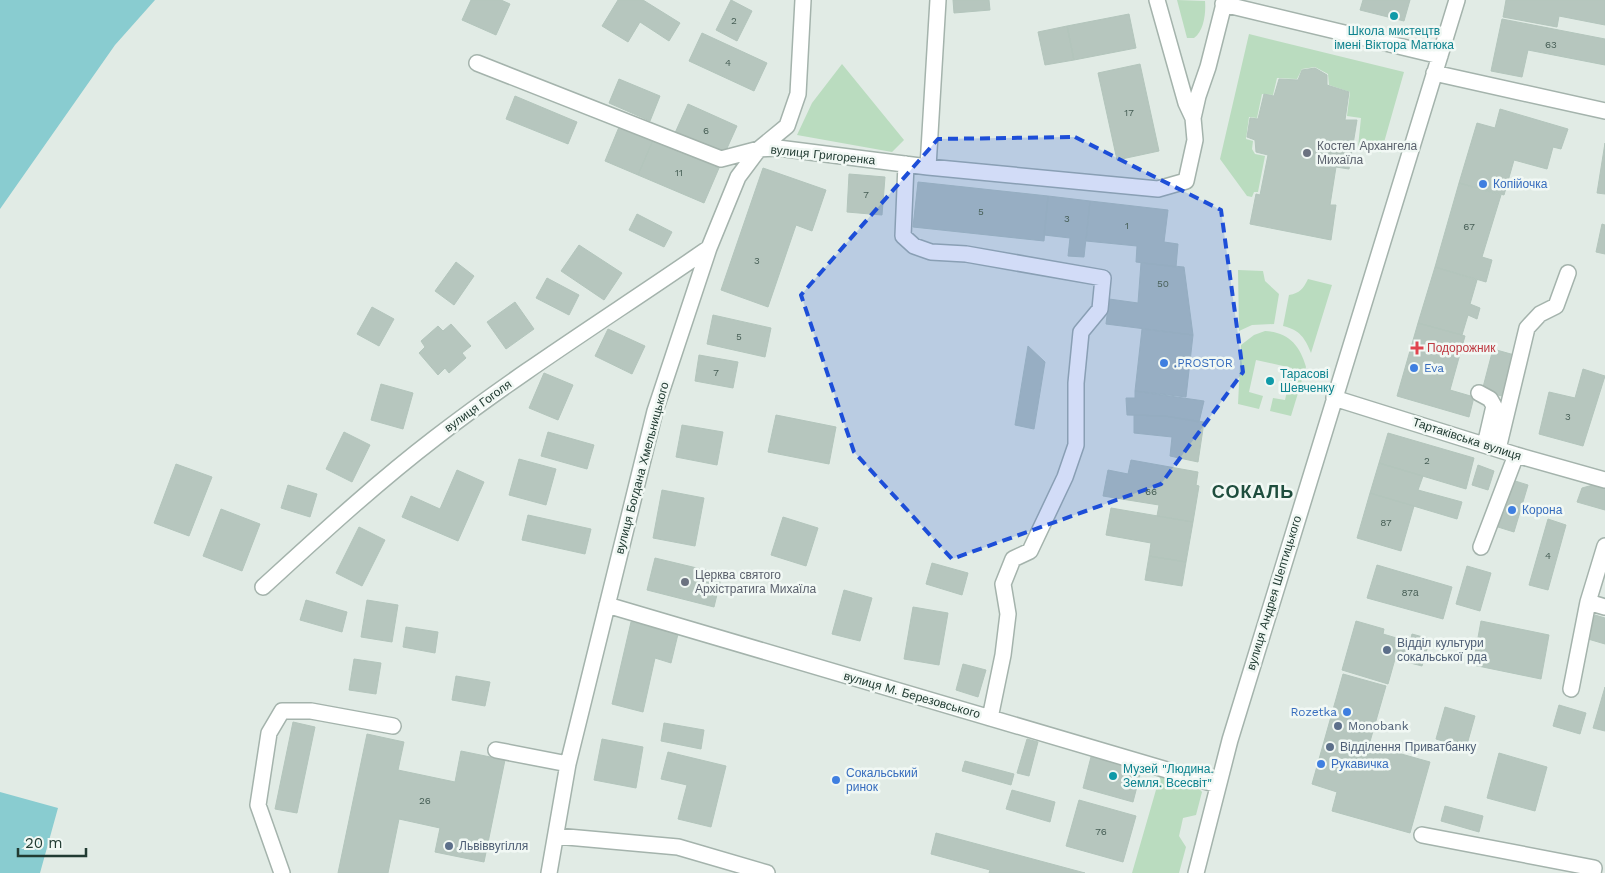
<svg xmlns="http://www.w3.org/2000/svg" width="1605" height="873" font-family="'Work Sans',sans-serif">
	<rect width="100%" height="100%" fill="#e1ebe5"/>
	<path fill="#badcbf" d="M1177 0 1205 1C1206 13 1204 31 1194 38H1187Z
		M1249 34 1404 72 1381 153 1358 147 1361 118 1347 116 1350 92 1329 85 1328 74 1315 67 1302 69 1297 79 1277 78 1273 95 1262 94 1257 118 1249 117 1246 139 1253 141 1252 149 1255 154 1265 156 1258 192H1254L1252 197 1247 196 1220 159Z
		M842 64 904 140 892 152 797 135 812 103Z
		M1238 270 1263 271 1265 281 1279 294 1274 324 1252 325 1239 331Z
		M1308 279 1332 285 1311 353C1305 338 1300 330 1283 326L1289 295C1300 293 1303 289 1308 279Z
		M1265 331C1288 332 1300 345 1306 367L1291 416 1270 411 1273 398 1285 400 1292 368 1256 360 1249 392 1263 396 1259 409 1238 404 1241 345 1254 335Z
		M1160 776 1195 784 1202 792 1196 815 1183 818 1179 836 1186 847 1179 873H1132Z"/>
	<path fill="#89ccd0" d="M0 0H155L115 45 0 209Z
		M0 792 58 808 40 873H0Z"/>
	<path fill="#b6c6be" stroke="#b3c5bc" d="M471 0H501L510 4 496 35 462 20Z
		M618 0H643L680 23 669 41 640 22 628 42 602 26Z
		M731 0 752 11 737 41 716 30Z
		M953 0H989L990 10 954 13Z
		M1363 0H1410L1404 21 1360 10Z
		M1506 0H1605V25L1559 16 1557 27 1503 17Z
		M1129 14 1136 48 1074 60 1067 26Z
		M1502 19 1605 39V65L1528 50 1522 77 1491 71Z
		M1067 26 1074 60 1045 65 1038 32Z
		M702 33 767 63 754 91 689 61Z
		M1140 64 1159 151 1117 160 1098 73Z
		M1315 68 1327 75V85L1349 92 1345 120H1357L1349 169 1336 167 1330 205H1336L1331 240 1250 224 1256 194 1260 195 1268 155 1256 152 1255 140 1247 137 1250 118 1258 119 1264 94 1274 96 1279 79 1298 80 1302 70Z
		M619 79 660 96 650 121 609 103Z
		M515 96 577 122 568 144 506 119Z
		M688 104 737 126 724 155 675 133Z
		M1500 109 1568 129 1561 149 1553 147 1547 169 1514 160 1504 195 1459 183 1477 123 1495 128Z
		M619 127 653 140 638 175 605 161Z
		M653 140 719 168 704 203 638 175Z
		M1605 143V194L1597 193Z
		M763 168 826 190 812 231 796 225 768 307 721 290Z
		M849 174 885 177 882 215 847 212Z
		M918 182 1048 196 1044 241 913 227Z
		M1459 183 1501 195 1482 257 1492 260 1486 282 1435 267Z
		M1048 196 1090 201 1084 257 1068 256 1070 238 1044 235Z
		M1090 201 1168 210 1164 242 1178 244 1176 267 1136 262 1137 246 1086 241Z
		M637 214 672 232 664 247 629 230Z
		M1602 224 1605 225V254L1596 252Z
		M579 245 622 273 604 300 561 271Z
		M456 262 474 276 454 305 435 291Z
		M1141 263 1184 267 1193 335 1106 324 1109 299 1138 303Z
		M1435 267 1477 280 1470 304 1480 308 1477 319 1468 315 1462 335 1418 323Z
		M547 278 579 295 569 315 536 298Z
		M515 302 534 329 506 349 487 322Z
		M372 307 394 319 379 346 357 334Z
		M713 315 771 328 765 357 707 344Z
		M1418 323 1465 336 1450 390 1474 397 1469 417 1397 396Z
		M451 324 471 346 462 353 466 358 449 373 445 368 438 375 419 353 425 347 421 341 438 326 443 331Z
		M608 329 645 346 632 374 595 356Z
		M1142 329 1193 335 1186 397 1135 391Z
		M1028 346 1045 362 1034 429 1015 425Z
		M1493 349 1518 356 1506 397 1482 391Z
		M699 355 738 362 733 388 695 381Z
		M1583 369 1605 376 1583 446 1539 434 1549 392 1575 398Z
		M544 373 573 385 558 420 529 408Z
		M381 384 413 393 403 429 371 420Z
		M1135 391 1204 401 1199 422 1165 416 1127 415 1126 398H1135Z
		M776 415 836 427 829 464 768 452Z
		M1134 415 1165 416 1204 422 1198 462 1170 456 1172 437 1134 433Z
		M682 425 723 432 717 465 676 457Z
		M344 432 370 445 352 482 326 469Z
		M548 432 594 445 587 469 541 456Z
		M1388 433 1474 458 1466 489 1379 463Z
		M519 459 556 469 546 505 509 495Z
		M1131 460 1198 472 1196 485 1199 486 1193 522 1157 516 1159 505 1103 496 1108 470 1128 474Z
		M1379 463 1423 476 1418 490 1462 502 1457 519 1370 493Z
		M176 464 212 477 189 536 154 523Z
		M1478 465 1494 471 1488 490 1472 485Z
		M457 470 484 482 458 541 402 517 411 496 440 509Z
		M1512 480 1528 485 1514 532 1498 527Z
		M288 485 317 494 310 517 281 508Z
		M1593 485 1605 489V510L1577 502 1582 488Z
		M662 490 704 498 695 546 653 538Z
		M1370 493 1414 506 1401 551 1357 538Z
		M1111 508 1193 522 1186 562 1149 556 1151 543 1106 535Z
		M221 509 260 524 242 571 203 556Z
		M528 515 591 529 585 554 522 540Z
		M783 517 818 528 806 566 771 555Z
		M1548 519 1566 525 1548 590 1529 585Z
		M359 527 385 540 362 586 336 573Z
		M1149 556 1186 562 1182 586 1145 580Z
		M655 558 722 574 714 607 647 590Z
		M932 563 968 573 962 595 926 584Z
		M1377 565 1452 587 1443 619 1367 598Z
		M1467 566 1491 573 1480 611 1456 604Z
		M844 590 872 598 860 641 832 634Z
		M306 600 347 612 342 632 300 620Z
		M367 600 398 605 392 642 361 637Z
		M913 607 948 613 939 665 904 659Z
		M1595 615 1605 618V644L1588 639Z
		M1356 621 1384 629 1383 634 1410 642 1412 634 1430 639 1422 666 1395 659 1388 684 1342 670Z
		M1481 621 1549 635 1541 679 1473 665Z
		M631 622 678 634 671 663 655 658 643 712 612 704Z
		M406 627 438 632 435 653 403 647Z
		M354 659 381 663 376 694 349 690Z
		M963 664 986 670 978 697 956 690Z
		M1343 674 1386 686 1369 745 1430 762 1410 833 1332 811 1337 792 1312 784Z
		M456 676 490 682 485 706 452 700Z
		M1605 687V731L1593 728Z
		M1559 705 1586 713 1580 734 1553 726Z
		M1445 707 1475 716 1466 748 1436 739Z
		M293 722 315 727 297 813 275 809Z
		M664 723 704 730 701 749 661 741Z
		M367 734 404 742 398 770 455 782 461 751 505 760 484 862 435 852 440 828 399 819 388 873H338Z
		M602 739 643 747 636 788 594 780Z
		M1027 739 1038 742 1029 776 1017 773Z
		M668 752 726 766 711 827 678 819 687 785 661 779Z
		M1092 753 1142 767 1133 802 1083 788Z
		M1499 753 1547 767 1535 811 1487 798Z
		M965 761 1014 774 1011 785 962 771Z
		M1012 790 1055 802 1050 822 1006 809Z
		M1079 800 1136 816 1123 862 1066 846Z
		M1445 806 1483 816 1479 832 1441 821Z
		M936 833 1085 873H989L990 870 931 854Z"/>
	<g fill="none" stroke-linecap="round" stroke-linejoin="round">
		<defs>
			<path id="minor" d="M1157 0 1186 103 1193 118
				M1223 4 1440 56
				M477 63 721 159 759 149 778 148 928 167 1158 189 1186 181 1195 140 1193 118 1198 96 1208 67 1225 0
				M1434 73 1605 111
				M906 164 903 236 914 246 931 252 966 254 1103 278 1100 309 1081 332 1076 383V445L1065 477 1030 551 1013 559 1003 584 1008 614 1003 655 990 718
				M928 167 938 0
				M1479 393 1490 399 1494 406 1485 445
				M1334 398 1516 455 1605 480
				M1498 449 1527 328 1540 314 1556 306 1568 273
				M1605 546 1588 602 1605 607
				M1481 547 1516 455
				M263 587C319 536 375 484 435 438 523 370 618 311 709 248
				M607 605 1218 785
				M1571 689 1588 602
				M496 750 568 764
				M1422 835 1594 868 1593 873
				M556 836 678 847 767 873
				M282 873 258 805 269 733 282 711H311L393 726
				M549 873 568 764 655 411 709 248 738 177 759 149 787 126 798 94 803 0
				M1196 873 1230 740 1457 0"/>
		</defs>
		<use href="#minor" stroke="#a4b3ac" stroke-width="18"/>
		<use href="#minor" stroke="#fff" stroke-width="15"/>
	</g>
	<path fill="#1d4ed8" fill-opacity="0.2" stroke="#1d4ed8" stroke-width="4" stroke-dasharray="10 6" stroke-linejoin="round" d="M1075 137 1221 210 1243 372 1161 484 952 559 854 452 801 295 938 139Z"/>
	<g fill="#0f9aa8" stroke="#f1f8f4" stroke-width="2">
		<circle cx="1394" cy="16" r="5"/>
		<circle cx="1270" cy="381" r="5"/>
		<circle cx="1113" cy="776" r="5"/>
	</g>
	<g fill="#6b7280" stroke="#f1f8f4" stroke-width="2">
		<circle cx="1307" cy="153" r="5"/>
		<circle cx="685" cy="582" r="5"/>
	</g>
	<g fill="#3f7fe0" stroke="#f1f8f4" stroke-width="2">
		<circle cx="1483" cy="184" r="5"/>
		<circle cx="1164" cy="363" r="5"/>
		<circle cx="1414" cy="368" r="5"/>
		<circle cx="1512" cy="510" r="5"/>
		<circle cx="1347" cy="712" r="5"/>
		<circle cx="1321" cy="764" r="5"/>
		<circle cx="836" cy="780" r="5"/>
	</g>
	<path fill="#e0444e" stroke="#f1f8f4" stroke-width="2" d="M1414.5 340.5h5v5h5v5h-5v5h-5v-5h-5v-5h5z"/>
	<g fill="#5c6f8a" stroke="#f1f8f4" stroke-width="2">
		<circle cx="1387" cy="650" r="5"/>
		<circle cx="1338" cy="726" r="5"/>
		<circle cx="1330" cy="747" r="5"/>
		<circle cx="449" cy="846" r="5"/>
	</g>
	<g text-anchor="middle" stroke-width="5" stroke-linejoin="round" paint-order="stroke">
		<g font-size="10" fill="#465e55">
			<text x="734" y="24">2</text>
			<text x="1551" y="48">63</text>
			<text x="728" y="66">4</text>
			<text x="1129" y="116">17</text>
			<text x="706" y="134">6</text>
			<text x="679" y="176">11</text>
			<text x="866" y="198">7</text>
			<text x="981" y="215">5</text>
			<text x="1067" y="222">3</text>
			<text x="1127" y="229">1</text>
			<text x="1469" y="230">67</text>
			<text x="757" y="264">3</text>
			<text x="1163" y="287">50</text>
			<text x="739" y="340">5</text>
			<text x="716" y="376">7</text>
			<text x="1568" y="420">3</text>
			<text x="1427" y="464">2</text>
			<text x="1151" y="495">66</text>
			<text x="1386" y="526">87</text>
			<text x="1548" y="559">4</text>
			<text x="1410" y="596">87а</text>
			<text x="425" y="804">26</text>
			<text x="1101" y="835">76</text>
		</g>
		<g font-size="12" fill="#0d838f" stroke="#f1f8f4" text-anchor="start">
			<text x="1394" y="35" text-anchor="middle">Школа мистецтв<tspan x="1394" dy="14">імені Віктора Матюка</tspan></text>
			<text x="1280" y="378">Тарасові<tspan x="1280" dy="14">Шевченку</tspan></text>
			<text x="1123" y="773">Музей "Людина.<tspan x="1123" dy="14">Земля. Всесвіт"</tspan></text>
		</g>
		<g font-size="12" fill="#5b616d" stroke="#f1f8f4" text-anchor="start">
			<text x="1317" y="150">Костел Архангела<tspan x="1317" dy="14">Михаїла</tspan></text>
			<text x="695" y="579">Церква святого<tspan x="695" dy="14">Архістратига Михаїла</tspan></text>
		</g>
		<g font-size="12" fill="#213b32" stroke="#f1f8f4">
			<text transform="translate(823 155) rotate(6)" y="4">вулиця Григоренка</text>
			<text transform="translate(478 406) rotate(-36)" y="4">вулиця Гоголя</text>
			<text transform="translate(1467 439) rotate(18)" y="4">Тартаківська вулиця</text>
			<text transform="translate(642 468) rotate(-75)" y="4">вулиця Богдана Хмельницького</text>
			<text transform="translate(1274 593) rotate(-73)" y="4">вулиця Андрея Шептицького</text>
			<text transform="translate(912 695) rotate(16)" y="4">вулиця М. Березовського</text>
		</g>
		<g font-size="12" fill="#366cbe" stroke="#f1f8f4" text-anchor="start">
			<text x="1493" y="188">Копійочка</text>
			<text x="1174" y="367">.PROSTOR</text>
			<text x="1424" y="372">Eva</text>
			<text x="1522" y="514">Корона</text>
			<text x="1337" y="716" text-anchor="end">Rozetka</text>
			<text x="1331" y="768">Рукавичка</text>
			<text x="846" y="777">Сокальський<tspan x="846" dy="14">ринок</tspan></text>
		</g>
		<g font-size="12" fill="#be3a42" stroke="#f1f8f4" text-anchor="start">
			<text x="1427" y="352">Подорожник</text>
		</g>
		<g font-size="12" fill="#4e5e75" stroke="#f1f8f4" text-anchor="start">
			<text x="1397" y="647">Відділ культури<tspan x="1397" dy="14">сокальської рда</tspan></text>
			<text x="1348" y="730">Monobank</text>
			<text x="1340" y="751">Відділення Приватбанку</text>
			<text x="459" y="850">Львіввугілля</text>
		</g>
		<g font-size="18" font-weight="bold" letter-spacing="1" fill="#1e4d3d" stroke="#f1f8f4">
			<text x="1253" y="498">СОКАЛЬ</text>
		</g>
	</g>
	<path d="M18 848v8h68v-8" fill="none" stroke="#213b32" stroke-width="2.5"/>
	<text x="25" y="848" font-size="15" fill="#213b32" stroke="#f1f8f4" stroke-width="4" paint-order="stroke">20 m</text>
</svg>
